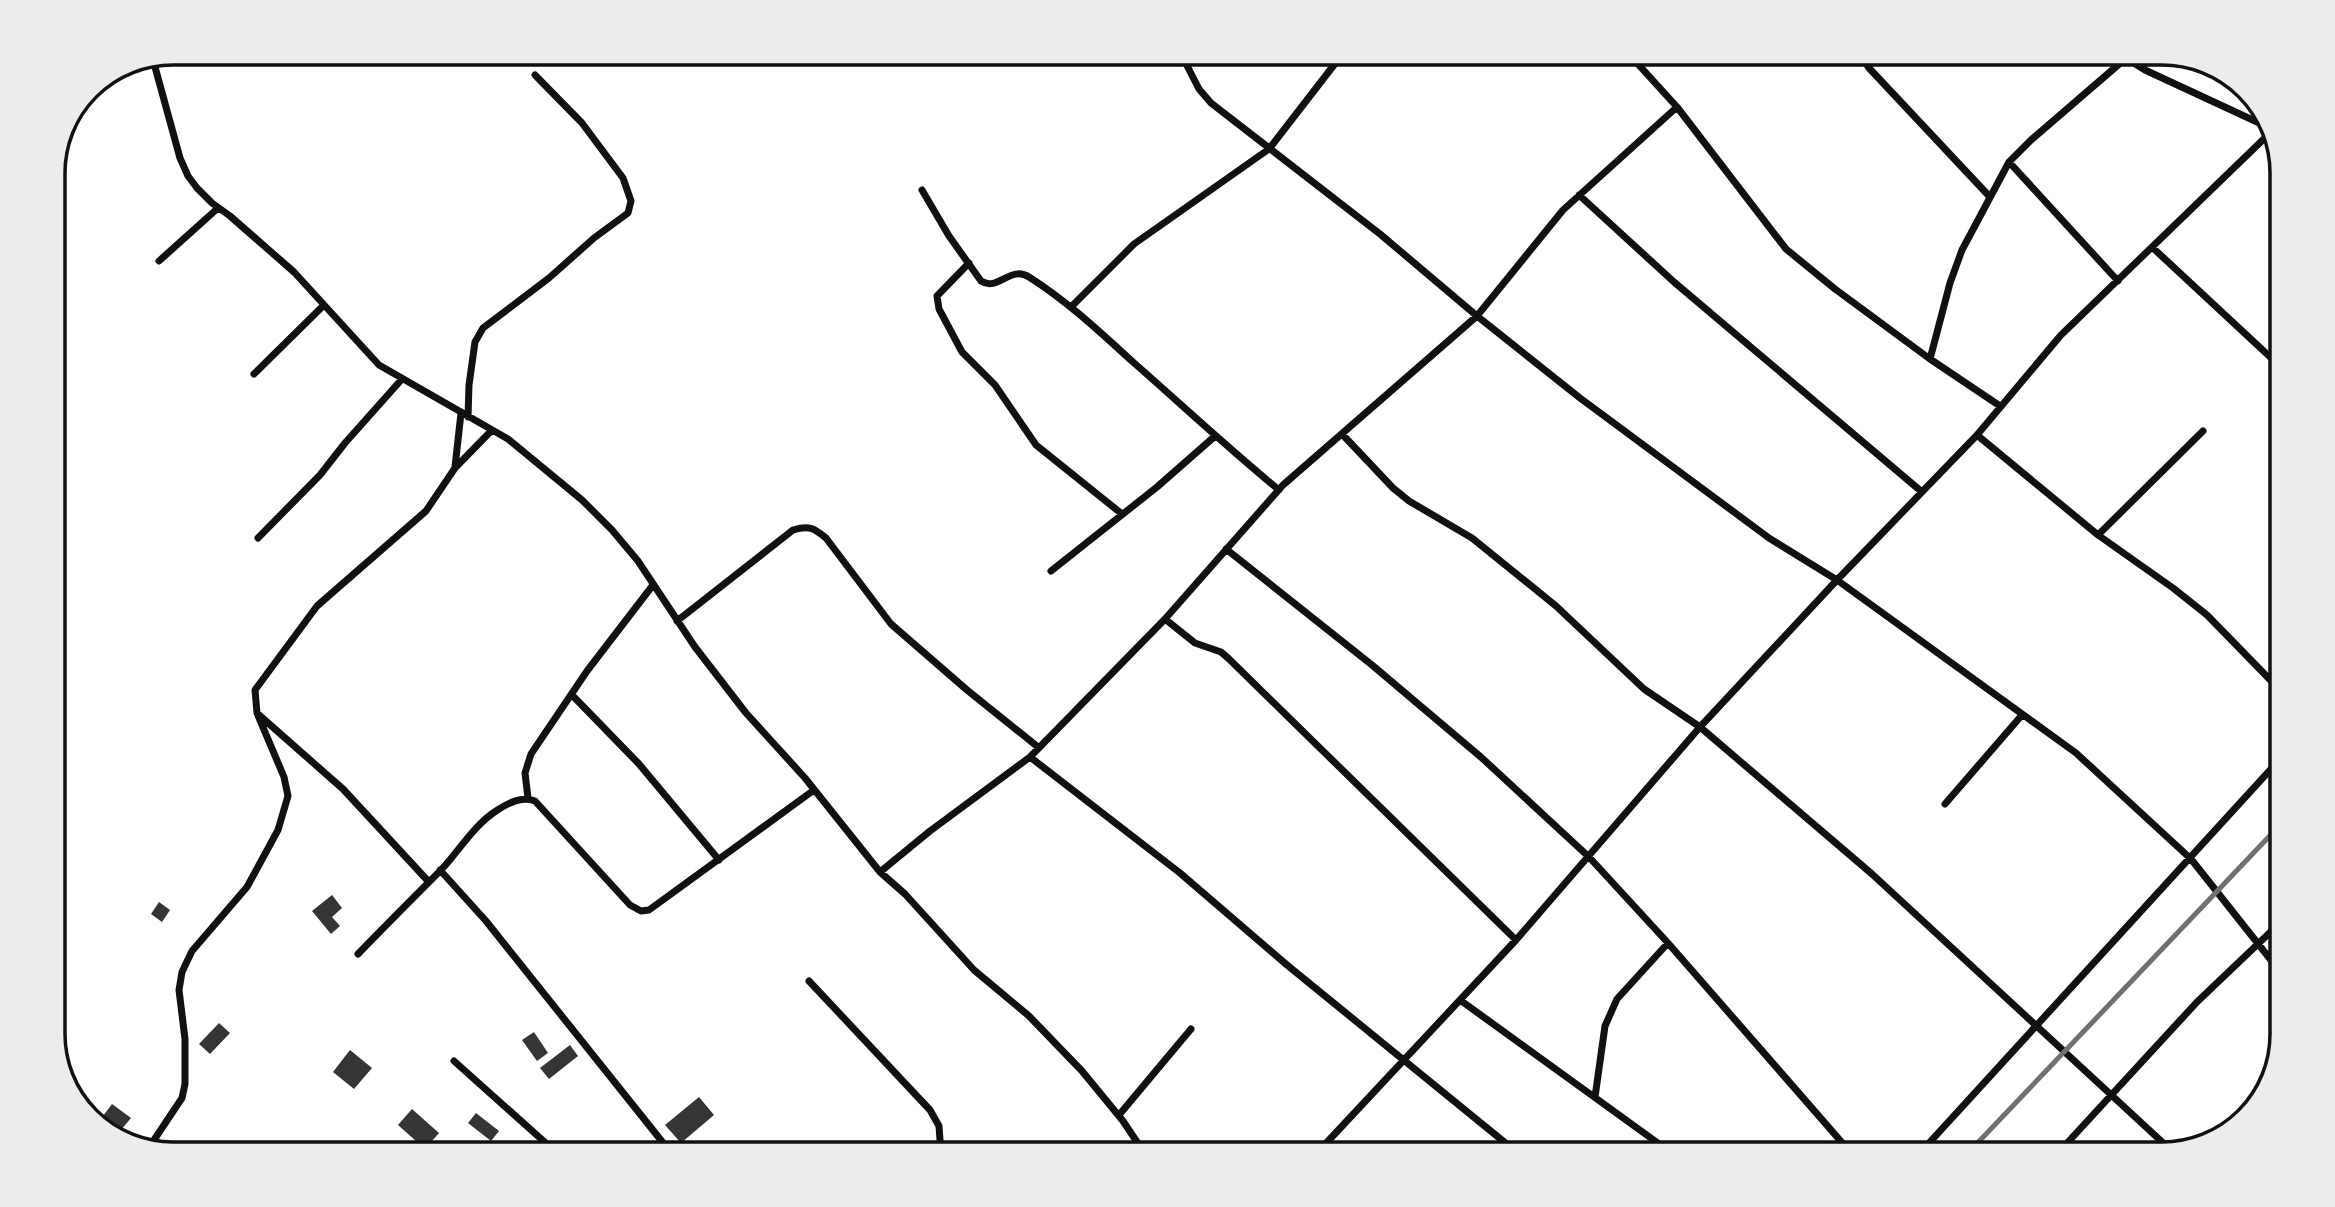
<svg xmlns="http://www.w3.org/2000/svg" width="2335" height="1207" font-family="'Space Grotesk',sans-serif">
	<rect width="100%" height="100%" fill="#fff"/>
	<path fill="#353535" d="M332 895 342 908 332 917 340 926 331 934 312 911Z
		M159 902 170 910 162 922 151 914Z
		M219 1023 230 1033 210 1054 199 1044Z
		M534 1032 548 1053 537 1061 522 1040Z
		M570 1045 578 1056 549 1079 540 1068Z
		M350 1050 372 1068 354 1089 333 1072Z
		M699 1097 714 1115 681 1143 665 1125Z
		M112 1104 131 1118 121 1130 103 1116Z
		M412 1109 439 1133 425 1149 398 1125Z
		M476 1113 499 1131 491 1141 468 1123Z"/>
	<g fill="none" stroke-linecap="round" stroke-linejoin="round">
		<path stroke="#111" stroke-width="7" d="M1180 52 1199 89 1211 103 1380 234 1477 316 1580 398 1769 538 1837 580 2076 753 2191 859 2282 974
			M1627 52 1677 107 1786 249 1835 289 1930 359 2000 406
			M1870 52 1865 62 1869 68 1990 197
			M2116 52 2145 70 2270 128
			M152 56 180 158 188 176 197 188 212 203 230 216 294 272 379 365 508 439 582 500 612 530 638 561 695 647 746 713 805 778 880 872 905 894 974 970 1029 1016 1082 1071 1123 1121 1145 1154
			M2139 66 2151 52
			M2009 162 2118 281
			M922 190 949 236 981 281C998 292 1010 265 1029 277 1067 301 1100 332 1133 362 1182 405 1229 449 1279 490
			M1579 195 1674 282 1922 492
			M2153 248 2282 368
			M159 261 218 208
			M969 263 937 296 939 309 962 352 995 385 1036 445 1122 514
			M1071 307 1134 244 1269 149 1344 52
			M1930 359 1950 283 1962 250 2009 162 2031 140 2125 59
			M254 374 324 305
			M468 417 469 385 475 342 483 328 549 278 594 238 628 213 631 201 623 178 582 123 535 75
			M1342 434 1393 488 1409 501 1472 538 1556 606 1644 689 1700 727 1872 874 2173 1152
			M1977 435 2098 535 2173 588 2207 615 2282 692
			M455 467 461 413
			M2098 535 2203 431
			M258 538 320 475 345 443 402 379
			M1226 549 1372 665 1482 758 1589 857 1668 943 1852 1154
			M1051 571 1157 487 1214 437
			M1165 619 1195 643 1221 652 1228 658 1516 940
			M677 621 793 530C809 525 814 528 826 538L891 624 967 690 1038 747
			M572 695 639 764 719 860
			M259 715 343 789 428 881
			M1030 757 1180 873 1287 965 1519 1154
			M528 798 525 773 531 754 587 671 653 585
			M1945 804 2022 715
			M440 870 486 921 672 1154
			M880 872 930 831 1030 757 1165 619 1283 485 1477 316 1563 210 1677 107
			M358 954C385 926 413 898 441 870 459 851 473 826 496 811 508 803 521 796 535 801L630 905 641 911 649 910 814 790
			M809 981 930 1110 939 1126 941 1154
			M1460 1000 1673 1154
			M454 1061 558 1154
			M1595 1097 1605 1026 1617 999 1668 943
			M1119 1115 1191 1029
			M1329 1142 1344 1154
			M148 1149 182 1098 185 1084V1039L179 990 182 972 192 951 247 887 278 830 288 796 284 777 257 713 255 690 317 606 426 511 455 468 492 430
			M1316 1154 1516 940 1700 727 1837 580 1977 435 2061 335 2271 132
			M1919 1154 2282 757
			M2057 1154 2197 1002 2282 921"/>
		<path stroke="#707070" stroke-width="5" d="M1967 1154 2282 823"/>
	</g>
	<path d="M0 0H2335V1207H0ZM173 65H2162A108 108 0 0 1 2270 173V1034A108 108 0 0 1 2162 1142H173A108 108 0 0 1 65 1034V173A108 108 0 0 1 173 65Z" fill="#ececec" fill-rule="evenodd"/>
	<path fill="none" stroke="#111" stroke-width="3.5" d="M173 65H2162A108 108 0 0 1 2270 173V1034A108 108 0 0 1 2162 1142H173A108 108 0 0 1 65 1034V173A108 108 0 0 1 173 65Z"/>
</svg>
